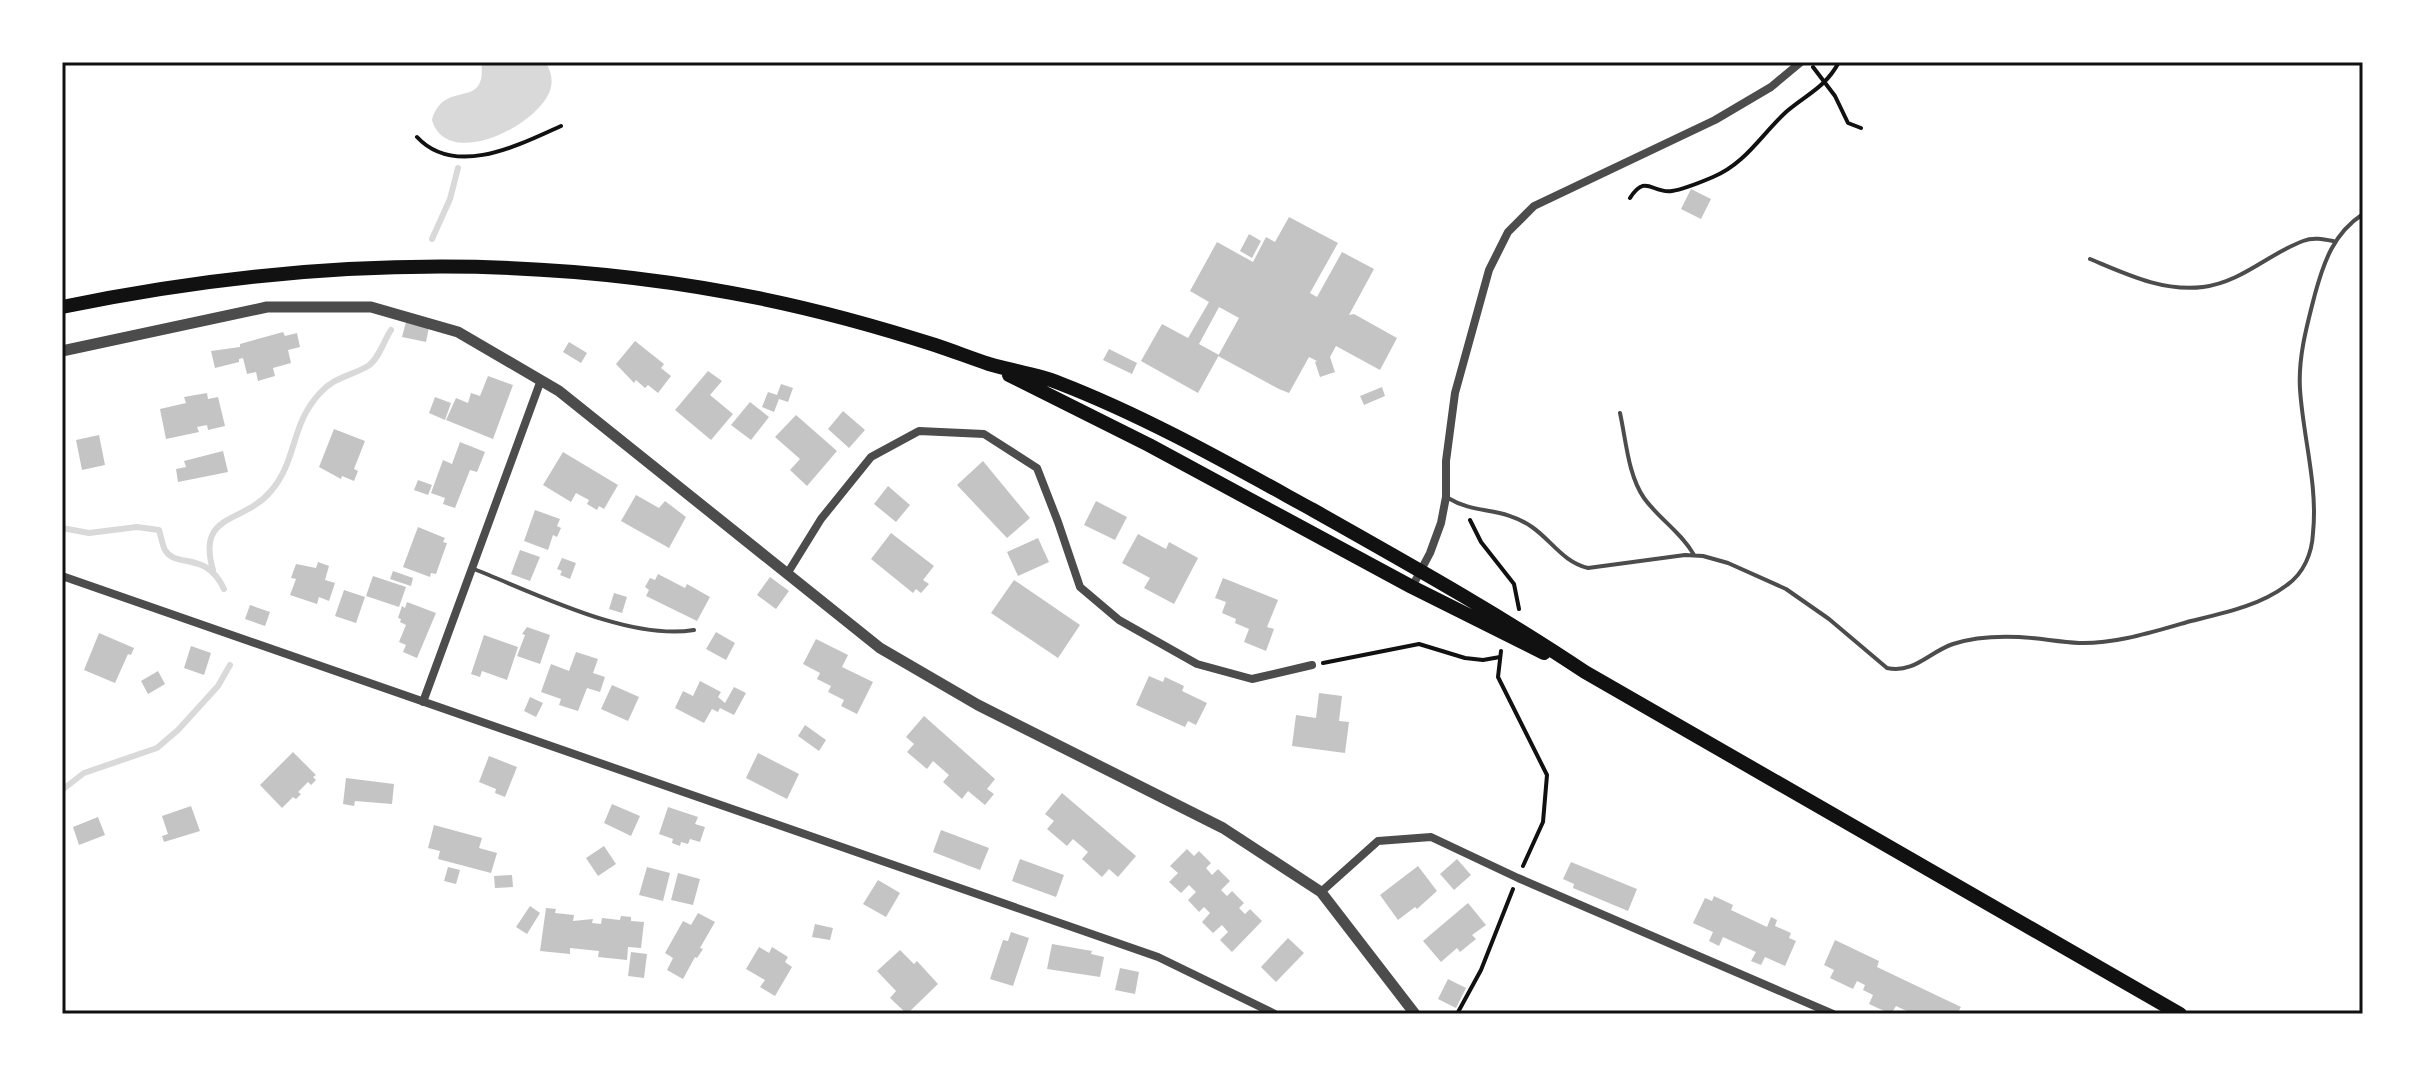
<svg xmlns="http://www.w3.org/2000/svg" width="2425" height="1076" font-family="'Space Grotesk',sans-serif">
	<rect width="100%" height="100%" fill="#fff"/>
	<path fill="#d9d9d9" d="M482 62H546C550 70 553 78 551 87 543 124 447 172 432 120 442 85 473 102 480 82 483 76 481 68 482 62Z"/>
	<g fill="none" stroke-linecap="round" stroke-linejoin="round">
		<path stroke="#d9d9d9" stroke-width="6" d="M432 239 450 199 458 168
			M62 528 89 533 137 527 159 530C161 536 162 544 165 550 176 569 206 550 224 589
			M213 570C196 512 244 524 271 491 298 459 290 425 320 393 334 377 351 376 368 366 379 359 384 340 391 330
			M62 790 84 773 157 748 178 730 218 686 230 665"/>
	</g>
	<path fill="#c4c4c4" d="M1691 189 1711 199 1701 219 1681 209Z
		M1289 217 1338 243 1310 293 1317 297 1342 252 1374 269 1349 315 1354 314 1397 338 1380 370 1336 346 1330 357 1335 372 1320 377 1315 362 1317 361 1309 357 1289 393 1279 389 1218 356 1239 318 1219 307 1199 344 1219 355 1198 393 1141 361 1162 324 1188 338 1209 302 1190 291 1217 242 1253 262 1266 237 1275 242Z
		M1249 234 1261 241 1252 258 1240 251Z
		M406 322 429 327 426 342 402 337Z
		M283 332 285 336 297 333 300 347 288 350 291 363 273 368 275 376 258 381 256 372 247 374 243 358 239 359V362L215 368 211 351 240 347V344Z
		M635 341 664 364 661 368 671 376 658 393 648 385 645 388 636 380 634 383 616 364Z
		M569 342 587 353 581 363 563 352Z
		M1109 349 1137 363 1132 374 1103 360Z
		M708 371 722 381 710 395 733 414 711 440 675 410Z
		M488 376 513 385 493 439 446 420 456 398 468 403 471 393 480 396Z
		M781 384 793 388 788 402 779 399 774 412 762 407 768 392 777 395Z
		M1382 387 1385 396 1364 405 1360 396Z
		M207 393 208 399 218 397 225 426 208 430 207 425 197 427 199 432 166 439 160 409 186 403 184 397Z
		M435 397 451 403 445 420 429 413Z
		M750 402 769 417 751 440 731 425Z
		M843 411 865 430 849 448 828 429Z
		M796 415 837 451 807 486 790 470 800 459 775 437Z
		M334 429 365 441 354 469 358 471 354 481 342 476 341 479 319 467Z
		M99 435 105 465 82 470 76 440Z
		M460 442 485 452 477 472 470 470 455 508 443 504 445 498 431 493 443 460 452 464Z
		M223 451 228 472 178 482 176 469 186 467 184 461Z
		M563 452 618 485 604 509 599 506 597 510 587 504 589 500 576 493 571 502 543 485Z
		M983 461 1030 518 1007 538 957 485Z
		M418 480 432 485 428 495 414 490Z
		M888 486 910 505 896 522 874 504Z
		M636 495 659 508 665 501 686 517 669 548 621 521Z
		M1096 501 1127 517 1115 540 1084 525Z
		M535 510 560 519 557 526 561 528 557 537 553 535 548 550 524 541Z
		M418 527 445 538 443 542 447 543 436 574 431 573 430 577 403 567Z
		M891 533 934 566 923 580 929 584 921 593 916 589 913 593 871 559Z
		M1138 534 1166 549 1169 542 1198 558 1174 604 1144 588 1150 578 1122 563Z
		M1038 538 1049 562 1018 576 1007 552Z
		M520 550 540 557 530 581 511 574Z
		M562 558 576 563 570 579 560 575 562 571 557 569Z
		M318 562 329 566 325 580 335 583 329 601 319 597 317 604 290 595 296 579 291 578 296 564 316 568Z
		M393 571 413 578 411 586 390 579Z
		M658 574 685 588 687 584 710 597 697 621 646 596 649 590 645 587 650 578 655 580Z
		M373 576 406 587 399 607 366 596Z
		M770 577 789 591 776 609 757 595Z
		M1223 578 1278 600 1267 627 1274 629 1266 651 1244 642 1249 629 1235 623 1236 619 1222 613 1226 602 1215 598Z
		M1014 580 1080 625 1058 658 991 613Z
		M344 590 365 597 356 623 335 616Z
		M614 593 627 597 622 613 609 609Z
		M407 602 436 613 417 658 403 652 406 645 399 642 406 625 400 622 401 619 398 618 402 606 405 608Z
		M250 605 270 612 265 626 245 619Z
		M527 627 550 635 540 664 517 656 525 635 522 634Z
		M716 632 735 643 726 660 706 649Z
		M99 633 134 648 131 655 128 654 115 683 84 670Z
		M484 635 518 647 507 680 482 671 480 677 471 674Z
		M816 639 848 655 842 667 873 682 857 714 841 706 844 700 828 692 831 686 817 679 820 673 803 664Z
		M191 646 211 653 204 675 184 668Z
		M576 652 598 659 593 673 605 677 600 692 587 688 578 711 559 705 561 699 541 692 551 664 569 671Z
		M158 671 165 684 148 694 141 681Z
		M1149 676 1163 682 1165 677 1184 686 1182 691 1207 703 1196 725 1188 721 1185 727 1136 705Z
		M700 681 721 692 718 697 725 703 734 687 746 693 734 715 720 708 718 712 712 709 704 723 675 708 683 691 693 696Z
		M612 685 639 697 628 721 601 709Z
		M1319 693 1342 696 1339 721 1349 722 1345 753 1292 746 1296 715 1316 718Z
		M530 697 543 703 536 717 524 711Z
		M924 716 995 779 987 789 994 794 985 805 968 791 962 799 943 782 949 775 933 761 927 769 907 752 914 744 906 737Z
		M805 725 826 740 819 751 798 736Z
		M293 752 316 775 313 777 316 780 311 785 308 782 298 792 301 794 296 799 293 797 282 808 260 785Z
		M758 753 799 774 787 799 746 778Z
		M489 756 517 767 505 797 495 793 496 789 479 782Z
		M346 778 394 784 392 804 355 801 354 806 343 804Z
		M1062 793 1136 856 1118 877 1109 869 1102 877 1082 859 1088 852 1073 839 1067 846 1047 829 1054 821 1045 814Z
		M612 804 640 816 631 836 604 823Z
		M191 806 200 831 164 842 162 836 168 834 162 816Z
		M668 807 698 817 695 824 705 827 700 842 690 839 688 844 681 842 680 846 672 843 673 839 659 834Z
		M98 817 105 835 79 845 73 827Z
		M434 825 482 838 479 848 497 853 491 873 438 859 440 851 428 848Z
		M941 830 989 848 980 870 933 852Z
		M604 846 616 864 598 876 586 858Z
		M1187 849 1194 856 1199 851 1211 863 1206 868 1212 875 1218 869 1230 881 1221 890 1227 896 1232 891 1244 903 1239 908 1245 914 1250 909 1262 921 1232 952 1220 940 1228 932 1222 925 1213 933 1202 922 1210 913 1204 907 1199 912 1188 900 1196 892 1189 885 1181 893 1169 882 1178 873 1170 866Z
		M1020 859 1064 875 1056 897 1012 881Z
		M1457 859 1471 875 1454 890 1440 874Z
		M1571 862 1637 889 1628 911 1573 888 1574 884 1563 879Z
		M1418 866 1437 891 1417 909 1415 907 1398 920 1380 895Z
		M448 867 460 870 456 884 444 881Z
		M647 867 670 873 663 901 639 895Z
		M678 873 700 879 693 905 671 900Z
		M512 875 513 887 495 888 494 876Z
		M878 880 900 893 886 917 863 904Z
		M1714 896 1733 905 1731 910 1767 927 1771 917 1777 920 1775 926 1791 933 1789 938 1796 941 1785 966 1765 957 1761 965 1751 961 1756 952 1723 937 1719 946 1709 941 1713 932 1693 923 1705 898 1712 901Z
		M1468 903 1486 925 1472 935 1476 939 1460 952 1457 948 1441 962 1423 941Z
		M530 906 540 913 527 934 516 927Z
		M546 908 556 909 555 913 574 915 573 921 593 919 592 923 601 924 602 918 620 920 621 916 631 917V921L644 922 641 948 628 947 627 960 598 957 599 951 570 948V954L540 951Z
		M698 913 715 922 700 948 703 949 697 958 695 957 683 979 667 970 673 958 665 953 683 921 691 925Z
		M815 924 833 928 830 940 812 937Z
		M1011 932 1029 938 1013 986 990 979 1003 940 1008 941Z
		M1288 938 1304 953 1276 982 1261 967Z
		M1835 940 1879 961 1877 967 1961 1007 1957 1014H1913L1896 1006 1891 1014 1869 1004 1873 995 1863 990 1865 985 1857 981 1853 989 1830 978 1834 970 1824 965Z
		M1052 944 1092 951 1091 954 1104 957 1100 977 1047 969Z
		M759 947 769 953 772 947 788 957 785 962 792 967 775 996 760 987 765 980 746 969Z
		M900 950 914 964 917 961 938 984 907 1014 890 998 896 991 877 971Z
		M631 952 647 954 644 978 628 976Z
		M1120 968 1139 972 1135 994 1115 990Z
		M1448 979 1466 988 1456 1008 1438 999Z"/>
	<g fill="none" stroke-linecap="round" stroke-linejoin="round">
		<path stroke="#111" stroke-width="4" d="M1813 67 1835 96 1848 123 1861 128
			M417 137C455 178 519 145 561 126
			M1630 198C1646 173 1652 194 1672 191 1685 189 1701 182 1713 177 1745 164 1761 135 1786 112 1807 94 1825 88 1839 62
			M1470 520 1481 542 1514 584 1519 609
			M1501 651 1498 677 1547 775 1543 822 1523 866
			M1323 663 1419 644 1465 658 1483 660 1500 657
			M1457 1014 1481 970 1513 889"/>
		<path stroke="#4c4c4c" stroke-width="4" d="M2090 259C2126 274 2163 292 2203 287 2242 282 2268 254 2303 241 2313 237 2323 239 2333 241
			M1620 413C1626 440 1628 475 1644 498 1659 519 1681 532 1694 555
			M1448 498C1476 515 1502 506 1532 527 1551 540 1563 562 1588 568L1685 555 1703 556 1728 563 1786 589 1829 619 1887 668C1914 674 1929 652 1953 644 1974 637 1997 636 2019 637 2039 638 2059 642 2079 643 2117 644 2155 631 2191 621 2224 613 2259 606 2287 585 2304 573 2312 553 2313 533 2318 485 2303 437 2300 389 2298 357 2307 325 2315 294 2324 261 2334 233 2363 214
			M474 569C535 593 629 641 694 630"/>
		<path stroke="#4c4c4c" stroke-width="8" d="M787 574 821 519 871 457 919 431 984 434 1037 468 1058 522 1080 587 1119 620 1197 664 1252 679 1312 665
			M62 576 1158 957 1275 1014
			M1412 587 1430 553 1441 523 1446 497V461L1455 393 1489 270 1508 232 1534 206 1715 120 1771 87 1801 62
			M423 702 541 380
			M1321 892 1378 841 1431 837 1518 878 1833 1014"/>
		<path stroke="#4c4c4c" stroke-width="11" d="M62 351 267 307H371L458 332 559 391 880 648 978 705 1223 828 1321 892 1415 1014"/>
		<path stroke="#111" stroke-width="14" d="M62 307C293 259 531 251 763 299 821 311 879 327 935 345 953 351 971 358 989 364 1012 371 1037 374 1059 383 1147 417 1231 465 1313 510 1405 562 1497 613 1585 672L2180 1014
			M1009 375 1149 445 1412 587 1544 653"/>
	</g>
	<rect width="2425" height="1076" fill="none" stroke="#ffffff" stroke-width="128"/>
	<rect x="64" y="64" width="2297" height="948" fill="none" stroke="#111" stroke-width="3"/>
</svg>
